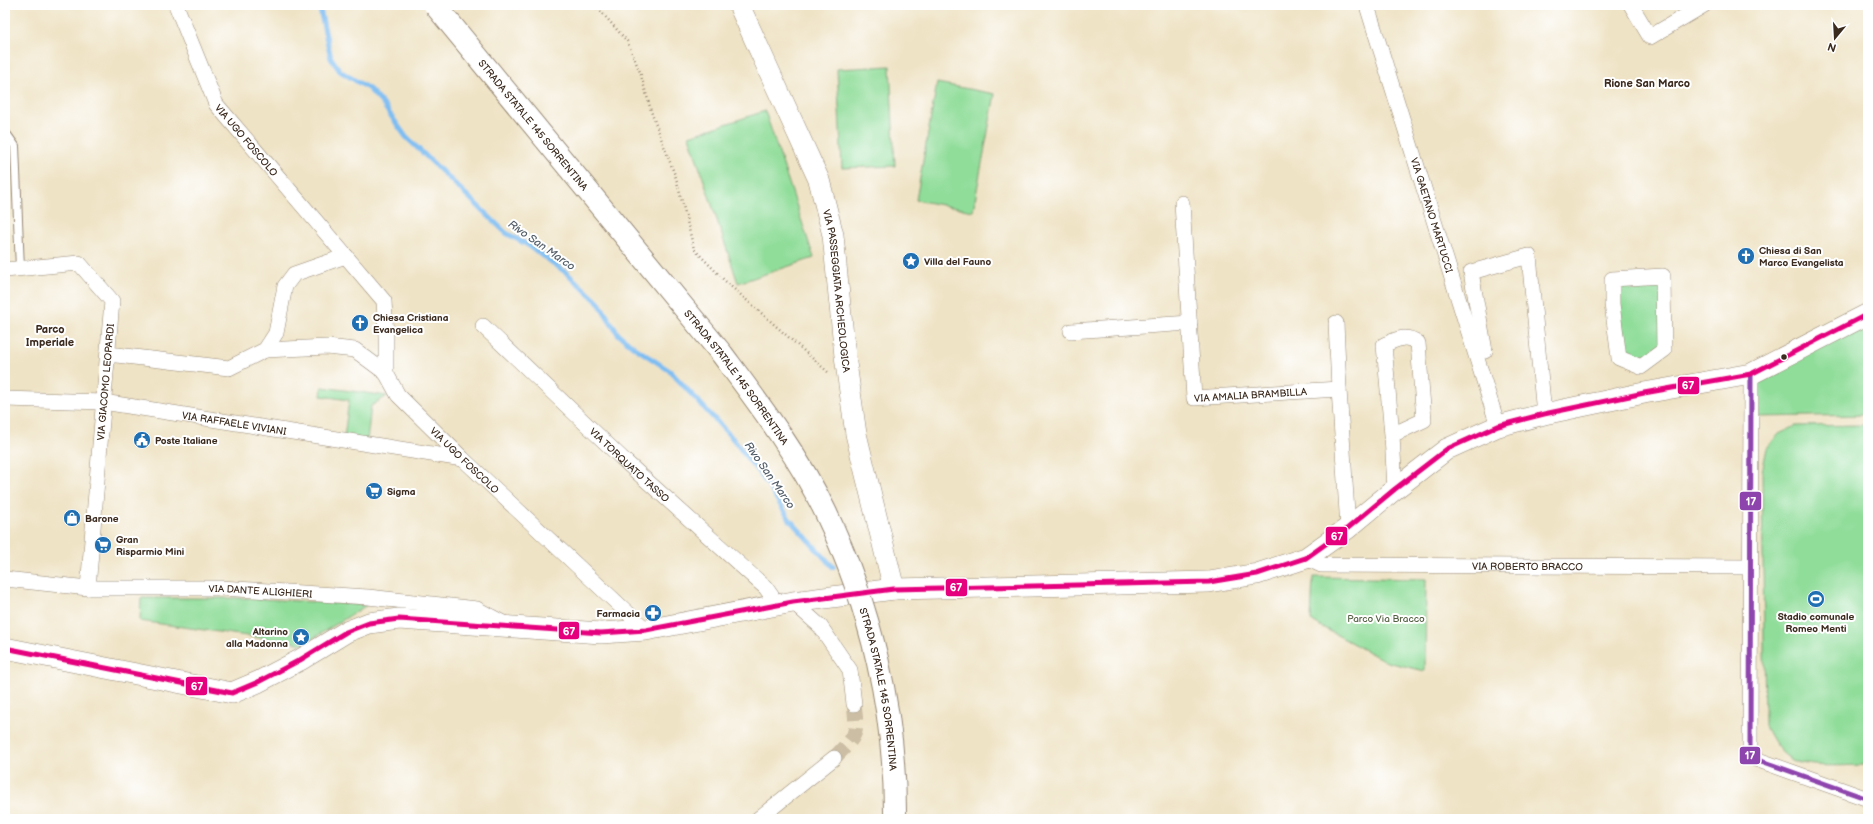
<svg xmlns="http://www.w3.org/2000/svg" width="1873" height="824" font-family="'Balsamiq Sans',sans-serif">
	<rect width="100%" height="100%" fill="#fff"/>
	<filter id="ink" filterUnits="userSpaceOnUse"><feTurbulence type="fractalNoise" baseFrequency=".025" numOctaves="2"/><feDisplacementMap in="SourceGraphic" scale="8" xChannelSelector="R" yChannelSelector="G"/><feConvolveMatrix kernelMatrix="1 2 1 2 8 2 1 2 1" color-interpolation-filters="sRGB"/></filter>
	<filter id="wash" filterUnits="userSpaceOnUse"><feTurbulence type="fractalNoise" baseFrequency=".012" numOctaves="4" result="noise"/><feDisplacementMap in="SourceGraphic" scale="16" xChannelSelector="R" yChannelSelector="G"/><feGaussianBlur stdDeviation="0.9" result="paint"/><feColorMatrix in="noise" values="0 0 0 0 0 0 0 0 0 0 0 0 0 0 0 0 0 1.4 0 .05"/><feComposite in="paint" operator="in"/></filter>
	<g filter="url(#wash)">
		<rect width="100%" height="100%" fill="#efe3c5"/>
		<path fill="#90dd9a" stroke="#66845c" d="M890 66 895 166 842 168 837 69Z
			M937 83 995 94 973 211 916 200Z
			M765 111 814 258 738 283 689 136Z
			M1663 276 1664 350 1641 367 1619 358 1612 286Z
			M1868 316V415L1758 417 1759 370Z
			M322 387 387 396 371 406 367 441 344 437 349 400 321 396Z
			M1868 425V765C1849 765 1804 769 1789 758 1777 750 1771 738 1765 726L1762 472 1767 448 1779 434 1796 426Z
			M1313 577 1426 579 1425 671 1387 662 1311 621Z
			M141 598H246L367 605 304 644 140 621Z"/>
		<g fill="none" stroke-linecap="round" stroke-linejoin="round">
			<path stroke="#7dbdf2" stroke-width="5" d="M319 5 331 58 340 71 369 89 382 103 406 137 506 233 528 245 568 274 599 303 618 334 634 347 670 371 733 439 766 482 790 520 833 567"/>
		</g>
	</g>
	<g filter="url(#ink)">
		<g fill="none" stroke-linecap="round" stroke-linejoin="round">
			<path stroke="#cbbea4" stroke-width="15" stroke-dasharray="15 8" stroke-linecap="butt" d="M834 758C857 734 858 737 854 704"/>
			<defs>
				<path id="lane" d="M5 132 15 146 20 269"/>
				<g id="street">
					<path id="s1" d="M176 5 216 104 384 301 386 336V373L398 395 463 459 646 630"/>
					<path id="s2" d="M1369 5 1368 9 1498 426"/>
					<path d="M1631 5 1650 37 1704 5"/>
					<path id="s3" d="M1182 203 1194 398 1339 389 1348 528"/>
					<path d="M5 270 79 263 112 301 88 588"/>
					<path d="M1663 276 1664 350 1641 367 1619 358 1612 304V279Z"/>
					<path d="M1336 323 1339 389"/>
					<path id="s4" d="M483 326 627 463 766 588 777 604"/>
					<path d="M1071 331 1190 323"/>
					<path d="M265 350 327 347 355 350 386 373"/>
					<path d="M1485 351 1471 272 1529 256 1544 414"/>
					<path d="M108 354 229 368 265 350 276 333 285 286 294 274 346 256"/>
					<path d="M1751 374 1750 757 1868 799"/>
					<path id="s5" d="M5 399 103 402 463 459"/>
					<path d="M1392 435 1384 345C1397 339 1406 334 1418 343L1424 420 1392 435 1395 489"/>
					<path id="s6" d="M1306 558 1321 565 1751 567"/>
					<path id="s7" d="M5 579 88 588H221L368 597 477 609 505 624"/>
					<path d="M793 602 820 626 850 670 854 704"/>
					<path d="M758 819 834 758"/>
				</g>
				<g id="secondary">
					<path id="s8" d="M739 5 819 180 833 235 845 356 856 434 894 589"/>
					<path d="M5 648 232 693 258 682 300 660 346 632 369 623 399 619 601 633 646 630 793 602 894 589 1209 582 1257 574 1306 558 1348 528 1395 489 1447 449 1498 426 1544 414 1644 393 1751 374 1868 314"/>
				</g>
			</defs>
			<use href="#lane" stroke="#958672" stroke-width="10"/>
			<use href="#street" stroke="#958672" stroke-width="16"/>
			<use href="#secondary" stroke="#958672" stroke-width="22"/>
			<path stroke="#958672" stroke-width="2.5" stroke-dasharray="1 3" stroke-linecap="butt" d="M595 5 627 41 640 72 652 114 676 178 694 249 725 281 829 373"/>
			<use href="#lane" stroke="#fff" stroke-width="8"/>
			<use href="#street" stroke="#fff" stroke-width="15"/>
			<use href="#secondary" stroke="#fff" stroke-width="21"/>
			<defs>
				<g id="highway-bridge">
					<path id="s9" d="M435 5 722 354C759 404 798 455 825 511 871 607 896 713 895 819"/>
				</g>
			</defs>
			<use href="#highway-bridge" stroke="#958672" stroke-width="24" stroke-linecap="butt"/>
			<use href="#highway-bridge" stroke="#fff" stroke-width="22"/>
			<defs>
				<path id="bus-1" d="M1751 374 1750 757 1868 799"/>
				<path id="bus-2" d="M5 648 232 693 258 682 300 660 346 632 369 623 399 619 601 633 646 630 793 602 894 589 1209 582 1257 574 1306 558 1348 528 1395 489 1447 449 1498 426 1544 414 1644 393 1751 374 1868 314"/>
			</defs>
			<use href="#bus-1" stroke="#fff" stroke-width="8"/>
			<use href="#bus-2" stroke="#fff" stroke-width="8"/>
			<use href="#bus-1" stroke="#8e44ad" stroke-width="5"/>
			<use href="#bus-2" stroke="#e5007d" stroke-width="5"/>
		</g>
	</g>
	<defs>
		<symbol id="church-disc" viewBox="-11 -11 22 22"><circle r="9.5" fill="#1f6fb2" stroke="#fff"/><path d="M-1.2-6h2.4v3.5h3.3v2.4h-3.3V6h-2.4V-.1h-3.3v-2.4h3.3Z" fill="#fff"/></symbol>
		<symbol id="sight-disc" viewBox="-11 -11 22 22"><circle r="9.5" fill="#1f6fb2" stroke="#fff"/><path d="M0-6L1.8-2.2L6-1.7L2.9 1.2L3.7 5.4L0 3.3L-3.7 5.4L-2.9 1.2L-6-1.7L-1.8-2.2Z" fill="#fff"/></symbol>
		<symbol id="civic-disc" viewBox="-11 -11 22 22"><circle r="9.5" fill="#1f6fb2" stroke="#fff"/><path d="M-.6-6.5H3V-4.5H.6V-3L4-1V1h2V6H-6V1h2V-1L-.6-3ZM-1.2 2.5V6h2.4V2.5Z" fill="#fff"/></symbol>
		<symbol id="supermarket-disc" viewBox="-11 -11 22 22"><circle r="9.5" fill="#1f6fb2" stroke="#fff"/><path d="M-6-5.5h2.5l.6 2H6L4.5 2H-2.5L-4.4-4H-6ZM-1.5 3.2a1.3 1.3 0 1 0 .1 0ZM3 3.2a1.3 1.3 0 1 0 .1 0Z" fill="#fff"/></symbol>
		<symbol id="shop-disc" viewBox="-11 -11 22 22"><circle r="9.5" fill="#1f6fb2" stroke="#fff"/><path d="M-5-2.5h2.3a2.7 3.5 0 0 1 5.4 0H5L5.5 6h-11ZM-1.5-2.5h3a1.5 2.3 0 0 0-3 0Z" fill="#fff"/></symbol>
		<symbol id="stadium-disc" viewBox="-11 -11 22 22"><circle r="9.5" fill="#1f6fb2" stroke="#fff"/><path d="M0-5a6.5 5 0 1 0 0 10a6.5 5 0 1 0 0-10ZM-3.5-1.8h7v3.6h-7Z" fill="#fff"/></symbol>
		<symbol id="pharmacy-disc" viewBox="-11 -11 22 22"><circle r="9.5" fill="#1f6fb2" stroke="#fff"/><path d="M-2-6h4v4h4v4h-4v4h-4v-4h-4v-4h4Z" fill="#fff"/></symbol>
	</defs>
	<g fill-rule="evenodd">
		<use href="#church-disc" x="1736" y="246" width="20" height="20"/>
		<use href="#sight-disc" x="901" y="251" width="20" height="20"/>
		<use href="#church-disc" x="350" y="313" width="20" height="20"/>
		<use href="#civic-disc" x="132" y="430" width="20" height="20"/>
		<use href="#supermarket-disc" x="364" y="481" width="20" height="20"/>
		<use href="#shop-disc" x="62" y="508" width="20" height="20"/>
		<use href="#supermarket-disc" x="93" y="535" width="20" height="20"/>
		<use href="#stadium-disc" x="1806" y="589" width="20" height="20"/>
		<use href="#pharmacy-disc" x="643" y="603" width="20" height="20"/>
		<use href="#sight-disc" x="291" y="627" width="20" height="20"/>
	</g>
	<circle fill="#3b2a1e" stroke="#fff" stroke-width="1.5" cx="1784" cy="357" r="3.5"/>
	<g text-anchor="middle" stroke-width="4" stroke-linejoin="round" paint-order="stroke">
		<g font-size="10" fill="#3b2a1e" stroke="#fff">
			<text dy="4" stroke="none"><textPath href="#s9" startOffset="155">STRADA STATALE 145 SORRENTINA</textPath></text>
			<text dy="4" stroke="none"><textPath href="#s1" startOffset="154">VIA UGO FOSCOLO</textPath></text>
			<text dy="4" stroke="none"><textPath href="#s2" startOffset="220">VIA GAETANO MARTUCCI</textPath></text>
			<text dy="4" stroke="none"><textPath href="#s8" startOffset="305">VIA PASSEGGIATA ARCHEOLOGICA</textPath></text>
			<text dy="4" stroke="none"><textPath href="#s9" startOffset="479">STRADA STATALE 145 SORRENTINA</textPath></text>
			<text transform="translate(105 382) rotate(-85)" y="4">VIA GIACOMO LEOPARDI</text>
			<text dy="4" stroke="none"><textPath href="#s3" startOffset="252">VIA AMALIA BRAMBILLA</textPath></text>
			<text dy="4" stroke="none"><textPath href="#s5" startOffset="231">VIA RAFFAELE VIVIANI</textPath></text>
			<text dy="4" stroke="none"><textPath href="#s1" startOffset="556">VIA UGO FOSCOLO</textPath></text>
			<text dy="4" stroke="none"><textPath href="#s4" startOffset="202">VIA TORQUATO TASSO</textPath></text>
			<text dy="4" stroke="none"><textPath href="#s6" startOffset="223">VIA ROBERTO BRACCO</textPath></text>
			<text dy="4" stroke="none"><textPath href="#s7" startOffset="256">VIA DANTE ALIGHIERI</textPath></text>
			<text dy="4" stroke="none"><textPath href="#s9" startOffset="827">STRADA STATALE 145 SORRENTINA</textPath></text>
		</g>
		<g font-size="10" font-weight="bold" fill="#3b2a1e" stroke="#fff" text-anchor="start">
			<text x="1759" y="254">Chiesa di San<tspan x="1759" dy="12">Marco Evangelista</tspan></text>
			<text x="924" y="265">Villa del Fauno</text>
			<text x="373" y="321">Chiesa Cristiana<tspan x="373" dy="12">Evangelica</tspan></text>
			<text x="155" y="444">Poste Italiane</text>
			<text x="387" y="495">Sigma</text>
			<text x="85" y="522">Barone</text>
			<text x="116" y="543">Gran<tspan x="116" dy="12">Risparmio Mini</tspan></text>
			<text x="640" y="617" text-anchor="end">Farmacia</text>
			<text x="1816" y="620" text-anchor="middle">Stadio comunale<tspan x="1816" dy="12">Romeo Menti</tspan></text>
			<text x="288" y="635" text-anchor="end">Altarino<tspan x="288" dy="12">alla Madonna</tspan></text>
		</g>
		<g font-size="10" fill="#546043" stroke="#fff">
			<text x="1386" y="622">Parco Via Bracco</text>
		</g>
		<g font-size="11" font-weight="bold" fill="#3b2a1e" stroke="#fff">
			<text x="1647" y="87">Rione San Marco</text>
			<text x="50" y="333">Parco<tspan x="50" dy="13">Imperiale</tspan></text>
		</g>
		<g font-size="11" font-style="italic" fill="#525d68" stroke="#fff">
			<text transform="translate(542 245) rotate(35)" y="4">Rivo San Marco</text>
			<text transform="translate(770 475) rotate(55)" y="4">Rivo San Marco</text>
		</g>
	</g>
	<g stroke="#fff" stroke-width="1.5">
		<rect x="1677" y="376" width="23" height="19" rx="4" fill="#e5007d"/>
		<rect x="1739" y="491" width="23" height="20" rx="4" fill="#8e44ad"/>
		<rect x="1325" y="526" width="23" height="20" rx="4" fill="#e5007d"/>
		<rect x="945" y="578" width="23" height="19" rx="4" fill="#e5007d"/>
		<rect x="558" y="621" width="22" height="19" rx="4" fill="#e5007d"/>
		<rect x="185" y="676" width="23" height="20" rx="4" fill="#e5007d"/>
		<rect x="1739" y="746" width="22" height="19" rx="4" fill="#8e44ad"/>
	</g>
	<g font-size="11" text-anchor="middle" font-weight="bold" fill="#fff">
		<text x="1688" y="389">67</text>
		<text x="1751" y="505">17</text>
		<text x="1337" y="540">67</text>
		<text x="956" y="591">67</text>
		<text x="569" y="635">67</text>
		<text x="197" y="690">67</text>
		<text x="1750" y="759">17</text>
	</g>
	<rect width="1873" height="824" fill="none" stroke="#fff" stroke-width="20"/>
	<g transform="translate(1835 38) rotate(198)" stroke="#ffffff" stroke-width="3" paint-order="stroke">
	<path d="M0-3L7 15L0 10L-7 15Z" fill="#3b2a1e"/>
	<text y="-6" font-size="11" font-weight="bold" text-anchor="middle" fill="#3b2a1e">N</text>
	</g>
</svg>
